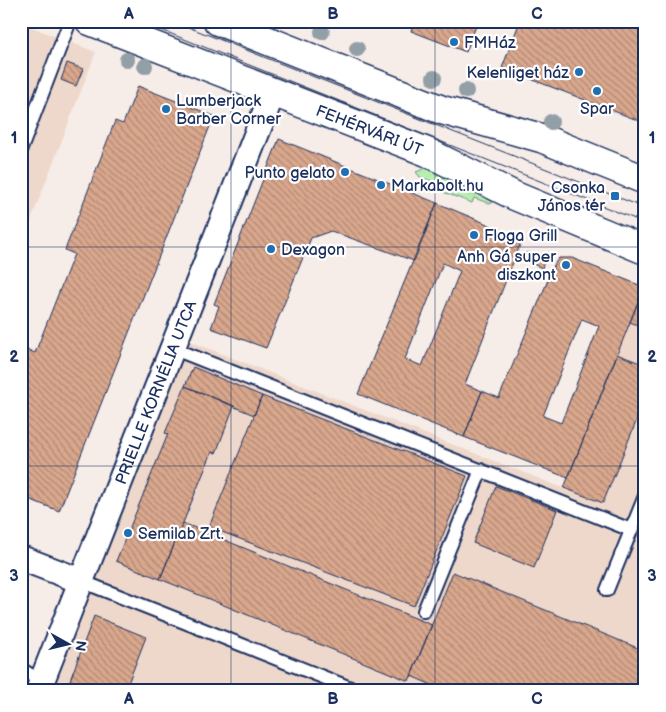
<svg xmlns="http://www.w3.org/2000/svg" width="666" height="712" font-family="'Balsamiq Sans',sans-serif">
	<defs>
		<pattern id="grass-tufts" width="24" height="20" patternUnits="userSpaceOnUse" patternTransform="scale(1.25)"><rect width="24" height="20" fill="#b8eeb0"/><path d="M3 7l-1-3M5 7V3M7 7l1-3M15 17l-1-3M17 17v-4M19 17l1-3" fill="none" stroke="#9ecc9a"/></pattern>
		<pattern id="building-back-hatch" width="6" height="6" patternUnits="userSpaceOnUse" patternTransform="scale(1.25)"><rect width="6" height="6" fill="#d9a78c"/><path d="M-1 5l2 2M0 0l6 6M5-1l2 2" fill="none" stroke="#af8876"/></pattern>
	</defs>
	<rect width="100%" height="100%" fill="#f7ede8"/>
	<filter id="ink" filterUnits="userSpaceOnUse"><feTurbulence type="fractalNoise" baseFrequency=".02" numOctaves="2"/><feDisplacementMap in="SourceGraphic" scale="10" xChannelSelector="R" yChannelSelector="G"/><feConvolveMatrix kernelMatrix="1 2 1 2 8 2 1 2 1" color-interpolation-filters="sRGB"/></filter>
	<g filter="url(#ink)">
		<path fill="#eed8cc" d="M21 23 96 52 21 246Z
			M645 286V691H48L187 340 563 488Z"/>
		<path fill="url(#grass-tufts)" stroke="#6a8e87" d="M431 166 494 199 491 204 474 198 472 203 443 192V185L420 177 416 172Z"/>
		<path fill="url(#building-back-hatch)" stroke="#1b2f5e" fill-rule="evenodd" d="M414 21H478L466 52 411 31Z
			M520 21H617L645 32V123L502 68Z
			M67 63 83 69 76 86 61 80Z
			M138 86 214 116 59 511 21 496V362L26 349 35 353 74 254 65 250 115 121 123 124Z
			M279 139 437 203 414 261 331 231 311 238 266 348 211 328 219 306 214 304Z
			M437 203 516 236 520 245 465 384 482 391 464 437 358 394ZM443 263 460 271 422 366 405 359Z
			M527 252 545 259 542 268 524 260Z
			M559 258H572L644 287 568 478 464 437 482 391 499 398 555 263ZM582 319 599 326 561 423 543 416Z
			M644 287 645 288V328L630 322Z
			M617 354 645 365V400L603 503 564 488Z
			M193 367 262 396 254 415 185 386Z
			M185 386 234 406 216 453 212 452 160 579 116 561 168 434 165 433Z
			M262 396 467 476 414 606 209 527Z
			M496 486 557 510 534 568 473 543Z
			M183 523 432 625 409 681 160 579Z
			M453 572 645 651V691H446L411 676Z
			M94 616 146 637 125 691H66Z"/>
		<g fill="none" stroke-linecap="round" stroke-linejoin="round">
			<defs>
				<path id="lane" d="M21 149 70 21
					M172 348 631 530
					M81 581 358 691
					M607 590 645 496
					M424 611 481 470
					M21 669 42 682"/>
				<g id="street">
					<path d="M21 558 81 581"/>
					<path id="s1" d="M38 691 273 92"/>
				</g>
				<g id="secondary">
					<path id="s2" d="M90 21 427 152 515 196 645 250"/>
					<path d="M218 21 442 110 541 138 645 180"/>
				</g>
			</defs>
			<use href="#lane" stroke="#1b2f5e" stroke-width="16"/>
			<use href="#street" stroke="#1b2f5e" stroke-width="28"/>
			<use href="#secondary" stroke="#1b2f5e" stroke-width="31"/>
			<use href="#lane" stroke="#fff" stroke-width="12"/>
			<use href="#street" stroke="#fff" stroke-width="24"/>
			<use href="#secondary" stroke="#fff" stroke-width="28"/>
			<path stroke="#1b2f5e" stroke-width="1" d="M139 21 645 223
				M173 21 645 208"/>
		</g>
		<g fill="#939fa7">
			<circle cx="322" cy="32" r="8"/>
			<circle cx="357" cy="49" r="8"/>
			<circle cx="127" cy="60" r="8"/>
			<circle cx="145" cy="66" r="8"/>
			<circle cx="434" cy="78" r="8"/>
			<circle cx="466" cy="91" r="8"/>
			<circle cx="551" cy="122" r="8"/>
		</g>
	</g>
	<path fill="none" stroke="#1b2f5e" stroke-width="1" stroke-opacity="0.55" d="M231 21V691M435 21V691M21 247H645M21 466H645"/>
	<g fill="#1f6fb2" stroke="#fff" stroke-width="2">
		<circle cx="454" cy="42" r="5"/>
		<circle cx="579" cy="72" r="5"/>
		<circle cx="597" cy="91" r="5"/>
		<circle cx="166" cy="109" r="5"/>
		<circle cx="345" cy="172" r="5"/>
		<circle cx="381" cy="185" r="5"/>
		<rect x="610" y="191" width="10" height="10" rx="2.5"/>
		<circle cx="474" cy="235" r="5"/>
		<circle cx="271" cy="249" r="5"/>
		<circle cx="566" cy="265" r="5"/>
		<circle cx="128" cy="533" r="5"/>
	</g>
	<g text-anchor="middle" stroke-width="4.5" stroke-linejoin="round" paint-order="stroke">
		<g font-size="16" fill="#1b2f5e" stroke="#fff" text-anchor="start">
			<text x="464" y="48">FMHáz</text>
			<text x="569" y="78" text-anchor="end">Kelenliget ház</text>
			<text x="176" y="106">Lumberjack<tspan x="176" dy="18">Barber Corner</tspan></text>
			<text x="597" y="114" text-anchor="middle">Spar</text>
			<text x="335" y="178" text-anchor="end">Punto gelato</text>
			<text x="391" y="191">Markabolt.hu</text>
			<text x="605" y="193" text-anchor="end">Csonka<tspan x="605" dy="18">János tér</tspan></text>
			<text x="484" y="241">Floga Grill</text>
			<text x="281" y="255">Dexagon</text>
			<text x="556" y="262" text-anchor="end">Anh Gá super<tspan x="556" dy="18">diszkont</tspan></text>
			<text x="138" y="539">Semilab Zrt.</text>
		</g>
		<g font-size="16" fill="#1b2f5e" stroke="#fff">
			<text dy="6" stroke="none"><textPath href="#s2" startOffset="300">FEHÉRVÁRI ÚT</textPath></text>
			<text dy="6" stroke="none"><textPath href="#s1" startOffset="321">PRIELLE KORNÉLIA UTCA</textPath></text>
		</g>
	</g>
	<rect width="666" height="712" fill="none" stroke="#fff" stroke-width="55"/>
	<g transform="translate(68 644) rotate(98)" stroke="#ffffff" stroke-width="4" paint-order="stroke">
	<path d="M0-4L9 19L0 12L-9 19Z" fill="#1b2f5e"/>
	<text y="-8" font-size="14" font-weight="bold" text-anchor="middle" fill="#1b2f5e">N</text>
	</g>
	<rect x="28" y="28" width="610" height="656" fill="none" stroke="#1b2f5e" stroke-width="2"/>
	<g font-size="16" text-anchor="middle" font-weight="bold" fill="#1b2f5e">
		<text x="129" y="19">A</text>
		<text x="333" y="19">B</text>
		<text x="537" y="19">C</text>
		<text x="14" y="143">1</text>
		<text x="652" y="143">1</text>
		<text x="14" y="362">2</text>
		<text x="652" y="362">2</text>
		<text x="14" y="581">3</text>
		<text x="652" y="581">3</text>
		<text x="129" y="704">A</text>
		<text x="333" y="704">B</text>
		<text x="537" y="704">C</text>
	</g>
</svg>
